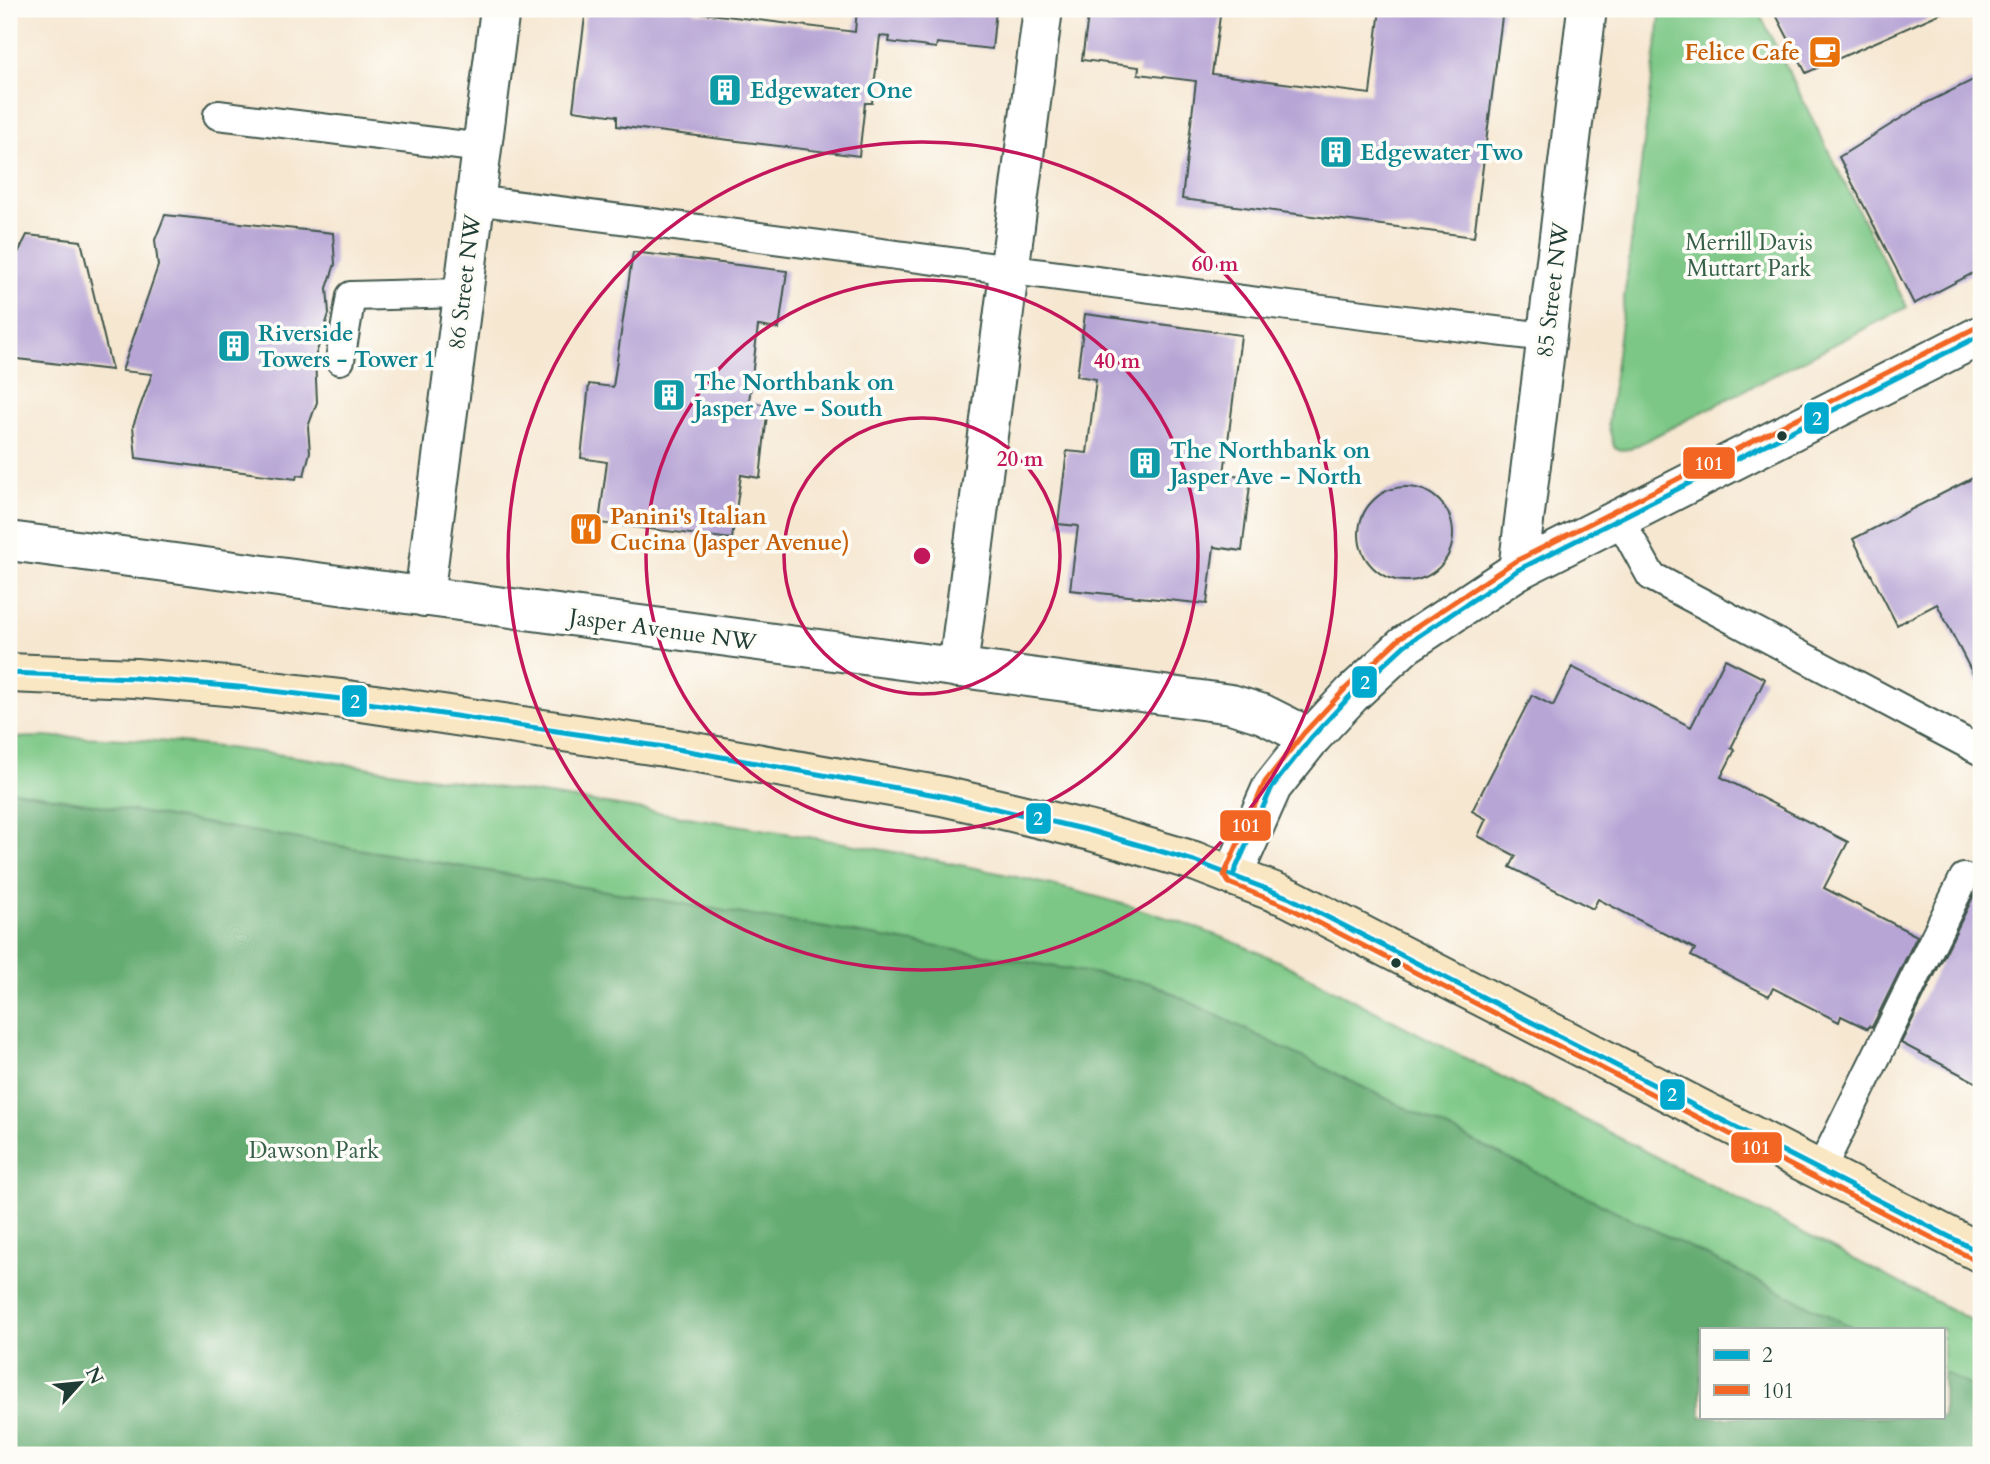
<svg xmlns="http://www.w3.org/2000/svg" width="1990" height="1464" font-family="Cardo,serif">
	<rect width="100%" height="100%" fill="#fdfcf7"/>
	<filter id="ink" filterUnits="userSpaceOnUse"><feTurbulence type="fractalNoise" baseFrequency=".0143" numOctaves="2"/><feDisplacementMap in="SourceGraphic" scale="14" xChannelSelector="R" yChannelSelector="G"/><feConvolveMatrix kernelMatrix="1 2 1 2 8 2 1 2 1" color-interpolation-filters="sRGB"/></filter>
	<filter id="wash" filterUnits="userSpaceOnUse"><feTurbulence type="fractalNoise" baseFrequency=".00686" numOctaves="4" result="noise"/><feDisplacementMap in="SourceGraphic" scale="28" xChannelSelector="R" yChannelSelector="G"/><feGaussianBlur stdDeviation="1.57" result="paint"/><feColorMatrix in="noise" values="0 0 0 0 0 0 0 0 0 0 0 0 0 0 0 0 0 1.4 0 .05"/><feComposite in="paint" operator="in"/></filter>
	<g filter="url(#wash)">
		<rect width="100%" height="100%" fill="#f6e7d1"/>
		<path fill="#7cc785" stroke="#4e825c" stroke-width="2" d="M1661 9H1757L1907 307 1630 449 1621 450 1614 447 1608 424Z
			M9 738C174 731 338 764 501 788 623 806 745 826 867 847 1008 873 1149 901 1280 962L1981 1325V1455L1943 1417V1329H1701L9 910Z"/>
		<path fill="#65ac72" stroke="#427453" stroke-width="2" d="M9 790 1151 983 1856 1329H1701V1417H1943V1372L1981 1391V1455H9Z"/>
		<g id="blocks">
			<path fill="#b7a5d5" d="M586 9H695L694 12 855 32 857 9H996L992 49 937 43 936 48 889 42 890 37 880 36 872 103H865L859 156 617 126V116L573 110Z
				M1089 9H1221L1212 74 1370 94 1380 9H1503L1474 237 1182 199 1196 81 1138 74 1139 67 1082 60Z
				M1773 9H1950L1806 73Z
				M1981 76V269L1914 304 1839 157 1922 105Z
				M165 215 333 233 335 264 327 288 329 314 315 357 317 402 308 427 310 452 304 476 297 475 296 479 136 458 133 426 152 374 122 371 158 266 155 240Z
				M27 235 81 241 112 370 9 358V271Z
				M633 252 787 271 779 329 758 326 749 402 768 405 760 478 741 475 732 539 599 523 607 462 581 458 589 384 613 387Z
				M1085 314 1241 335 1224 474 1251 477 1242 551 1214 547 1207 604 1070 590 1078 526 1058 524 1067 451 1087 453 1096 379 1077 376Z
				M1981 474V690L1937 604 1897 625 1853 539Z
				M1359 534a47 47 0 1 1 94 0a47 47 0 1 1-94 0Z
				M1725 659 1765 679 1731 748 1735 750 1721 777 1848 842 1824 888 1917 936 1872 1027 1869 1026 1868 1029 1841 1016 1839 1022 1773 988 1769 996 1691 956 1695 949 1598 899 1593 909 1510 867 1516 856 1478 836 1486 819 1472 811 1532 695 1553 706 1572 667 1691 727Z
				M1981 862V1085L1901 1043 1979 885 1980 876 1978 869Z"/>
		</g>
	</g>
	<g filter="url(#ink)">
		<use href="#blocks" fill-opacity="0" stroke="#3f564c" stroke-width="2"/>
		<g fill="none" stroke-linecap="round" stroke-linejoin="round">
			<defs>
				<path id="service" d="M218 115 482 148
					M475 200 1281 305 1546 337
					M340 360 351 296 463 293
					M1619 518 1651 576 1981 751
					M1820 1171 1964 878"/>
				<path id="pedestrian" d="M958 668 1043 9"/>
				<path id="minor" d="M9 541 1231 704 1263 714 1311 738
					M1518 570 1587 9
					M424 597 500 9"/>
				<path id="tertiary" d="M1233 875 1272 787 1311 738 1352 694 1405 645 1518 570 1981 335"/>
				<path id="secondary" d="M9 673 135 678 238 687 341 699 671 748 942 796 1012 812 1091 831 1194 861 1290 898 1981 1253"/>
			</defs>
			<use href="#service" stroke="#3f564c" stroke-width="32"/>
			<use href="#pedestrian" stroke="#3f564c" stroke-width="42"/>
			<use href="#minor" stroke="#3f564c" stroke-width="42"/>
			<use href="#tertiary" stroke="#3f564c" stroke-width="42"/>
			<use href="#secondary" stroke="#3f564c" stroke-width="42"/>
			<use href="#service" stroke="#fff" stroke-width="28"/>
			<use href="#pedestrian" stroke="#fff" stroke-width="38"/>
			<use href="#minor" stroke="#fff" stroke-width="38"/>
			<use href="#tertiary" stroke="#fff" stroke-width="38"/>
			<use href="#secondary" stroke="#f9e7c3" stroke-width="38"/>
			<defs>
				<path id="bus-1" d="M9 673 135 678 238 687 341 699 671 748 942 796 1091 831 1194 861 1290 898 1981 1253
					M1233 875 1272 787 1311 738 1352 694 1405 645 1518 570 1981 335"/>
				<path id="bus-2" d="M1977 1261 1286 906 1229 883 1224 875 1265 782 1304 733 1346 688 1400 638 1514 562 1977 327"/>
			</defs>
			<use href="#bus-1" stroke="#fdfcf7" stroke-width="10"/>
			<use href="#bus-2" stroke="#fdfcf7" stroke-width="10"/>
			<use href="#bus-1" stroke="#00a9ce" stroke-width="5"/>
			<use href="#bus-2" stroke="#f26522" stroke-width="5"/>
		</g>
	</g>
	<g fill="none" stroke="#c2185b" stroke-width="3.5">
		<circle cx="922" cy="556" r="138"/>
		<circle cx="922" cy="556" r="276"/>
		<circle cx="922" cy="556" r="414"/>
	</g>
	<defs>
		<symbol id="cafe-square" viewBox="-11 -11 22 22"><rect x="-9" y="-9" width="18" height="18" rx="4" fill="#e8710a" stroke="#fdfcf7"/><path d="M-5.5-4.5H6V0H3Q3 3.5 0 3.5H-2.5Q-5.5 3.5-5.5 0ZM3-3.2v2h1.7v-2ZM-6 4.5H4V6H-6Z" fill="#fff"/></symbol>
		<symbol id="building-square" viewBox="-11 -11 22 22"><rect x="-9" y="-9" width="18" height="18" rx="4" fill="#0f9aa8" stroke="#fdfcf7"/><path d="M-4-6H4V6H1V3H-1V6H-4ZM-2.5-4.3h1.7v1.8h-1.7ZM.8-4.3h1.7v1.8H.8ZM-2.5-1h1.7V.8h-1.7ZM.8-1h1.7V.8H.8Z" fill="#fff"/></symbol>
		<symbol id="restaurant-square" viewBox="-11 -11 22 22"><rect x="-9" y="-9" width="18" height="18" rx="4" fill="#e8710a" stroke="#fdfcf7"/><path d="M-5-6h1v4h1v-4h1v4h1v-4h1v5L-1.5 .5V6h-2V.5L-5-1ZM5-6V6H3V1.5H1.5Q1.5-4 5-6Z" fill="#fff"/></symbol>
	</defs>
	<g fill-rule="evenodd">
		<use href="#cafe-square" x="1806" y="33" width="38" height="38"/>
		<use href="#building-square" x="706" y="71" width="38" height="38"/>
		<use href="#building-square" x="1317" y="133" width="38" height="38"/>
		<use href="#building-square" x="215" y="327" width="38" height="38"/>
		<use href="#building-square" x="650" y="376" width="38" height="38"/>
		<use href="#building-square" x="1126" y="444" width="38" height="38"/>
		<use href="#restaurant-square" x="567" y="510" width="38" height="38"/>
	</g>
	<g fill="#1f3d34" stroke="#fdfcf7" stroke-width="2.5">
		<circle cx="1782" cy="436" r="6"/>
		<circle cx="1396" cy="963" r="6"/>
	</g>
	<g text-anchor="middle" stroke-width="7" stroke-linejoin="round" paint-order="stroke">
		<g font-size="23" font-weight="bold" fill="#c56008" stroke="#fdfcf7" text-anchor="end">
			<text x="1800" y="60">Felice Cafe</text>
			<text x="610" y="524" text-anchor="start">Panini's Italian<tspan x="610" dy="26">Cucina (Jasper Avenue)</tspan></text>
		</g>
		<g font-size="23" font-weight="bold" fill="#0d838f" stroke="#fdfcf7" text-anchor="start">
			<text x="750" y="98">Edgewater One</text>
			<text x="1360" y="160">Edgewater Two</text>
			<text x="258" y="341">Riverside<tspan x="258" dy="26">Towers - Tower 1</tspan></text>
			<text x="694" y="390">The Northbank on<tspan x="694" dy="26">Jasper Ave - South</tspan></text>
			<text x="1170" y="458">The Northbank on<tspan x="1170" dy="26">Jasper Ave - North</tspan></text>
		</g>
		<g font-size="23" fill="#366048" stroke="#fdfcf7">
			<text x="1749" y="250">Merrill Davis<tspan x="1749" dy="26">Muttart Park</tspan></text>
			<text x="314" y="1158">Dawson Park</text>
		</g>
		<g font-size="23" fill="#1f3d34" stroke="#fdfcf7">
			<text transform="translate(464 282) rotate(-83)" y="8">86 Street NW</text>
			<text transform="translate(1552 290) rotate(-83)" y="8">85 Street NW</text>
			<text transform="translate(663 629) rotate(8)" y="8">Jasper Avenue NW</text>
		</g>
	</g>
	<circle cx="922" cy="556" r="10" fill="#c2185b" stroke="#fdfcf7" stroke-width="3.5"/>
	<g font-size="21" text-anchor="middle" font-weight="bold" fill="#c2185b" stroke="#fdfcf7" stroke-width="7" stroke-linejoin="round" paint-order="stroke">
		<text x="1215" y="271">60 m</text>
		<text x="1117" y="368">40 m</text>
		<text x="1020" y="466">20 m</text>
	</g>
	<g stroke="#fdfcf7" stroke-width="2.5">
		<rect x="1803" y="401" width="27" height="34" rx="7" fill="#00a9ce"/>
		<rect x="1682" y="446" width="54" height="34" rx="7" fill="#f26522"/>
		<rect x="1351" y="665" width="27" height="34" rx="7" fill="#00a9ce"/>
		<rect x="341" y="684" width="27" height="34" rx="7" fill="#00a9ce"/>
		<rect x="1025" y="802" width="27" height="33" rx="7" fill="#00a9ce"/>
		<rect x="1219" y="809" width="53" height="33" rx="7" fill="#f26522"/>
		<rect x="1659" y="1078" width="27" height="33" rx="7" fill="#00a9ce"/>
		<rect x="1730" y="1131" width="53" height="33" rx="7" fill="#f26522"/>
	</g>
	<g font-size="19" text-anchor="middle" font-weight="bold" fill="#fff">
		<text x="1817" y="425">2</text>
		<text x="1709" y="470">101</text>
		<text x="1365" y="689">2</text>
		<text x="355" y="708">2</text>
		<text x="1038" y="825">2</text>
		<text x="1246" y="832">101</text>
		<text x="1672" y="1101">2</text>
		<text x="1756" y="1154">101</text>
	</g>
	<rect width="1990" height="1464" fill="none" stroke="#fdfcf7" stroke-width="35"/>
	<rect x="1700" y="1328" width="245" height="91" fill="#fdfcf7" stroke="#a4b0a9" stroke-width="2"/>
	<rect x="1714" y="1350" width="35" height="10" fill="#00a9ce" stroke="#a4b0a9" stroke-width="2"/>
	<text x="1762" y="1362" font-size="21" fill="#1f3d34">2</text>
	<rect x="1714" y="1385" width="35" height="10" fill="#f26522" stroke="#a4b0a9" stroke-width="2"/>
	<text x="1762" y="1398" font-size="21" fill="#1f3d34">101</text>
	<g transform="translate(80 1383) rotate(63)" stroke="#fdfcf7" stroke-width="5" paint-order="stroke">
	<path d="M0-5L12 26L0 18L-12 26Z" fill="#1f3d34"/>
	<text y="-10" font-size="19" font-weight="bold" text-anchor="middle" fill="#1f3d34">N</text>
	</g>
</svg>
